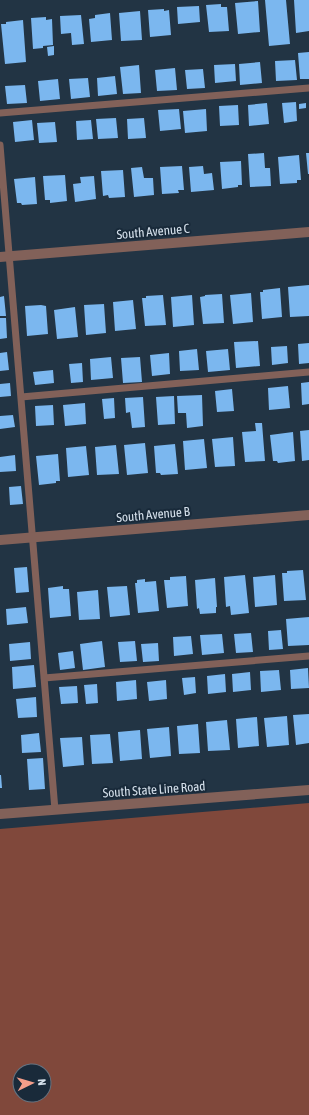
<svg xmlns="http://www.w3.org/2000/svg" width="309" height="1115" font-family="'Asap Condensed',sans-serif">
	<rect width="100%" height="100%" fill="#223444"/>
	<path fill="#80483b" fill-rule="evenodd" d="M309 803V1115H0V829ZM20 1071H44V1095H20Z"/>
	<path fill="#7bb7ef" d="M265 0H286L290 44 269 46Z
		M294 0H309V31L296 33Z
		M258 1 260 32 238 34 235 3Z
		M221 4V7H227L229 31 209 32 206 5Z
		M199 6 200 22 178 24 177 7Z
		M164 9V11L169 10 171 35 150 37 148 10Z
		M140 11 142 40 121 41 119 13Z
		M110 13 112 40 91 42 89 19 95 18V15Z
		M81 15 84 44 72 45 71 33 61 34 60 16Z
		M46 17V20L52 19 53 45 43 46V48L33 49 31 18Z
		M23 20 26 62 5 64 1 24H6V22Z
		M54 46V55L48 56 47 47Z
		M309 52V79H300L298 53Z
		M295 60 297 80 276 81 275 61Z
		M260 62 262 83 240 85 239 64Z
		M235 64 236 81 215 83 214 65Z
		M139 65 141 93 123 94 120 67Z
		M175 68 177 90 157 91 155 70Z
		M203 69 205 88 187 89 185 70Z
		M115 76 117 94 98 96 97 78Z
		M88 78 90 97 71 99 69 79Z
		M58 79 60 99 40 101 38 81Z
		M25 85 27 103 7 104 5 86Z
		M296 102 297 121 284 123 282 103Z
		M267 103 269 124 249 126 248 105Z
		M306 103V108L299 109V104Z
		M238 105 239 125 220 126 219 106Z
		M179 109 181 129 160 131 158 110Z
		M206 109 207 131 185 133 183 111Z
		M116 118 118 138 98 139 96 119Z
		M144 118 146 138 128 139 127 119Z
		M32 120 34 140 15 142 13 122Z
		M91 120 93 139 77 140 76 121Z
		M55 122 57 142 39 143 37 123Z
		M264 153 265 168H270L271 186 250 187 248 154Z
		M306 153H309V174H308Z
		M299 155 301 180H297V183L280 184 278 157Z
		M241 161 242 185H238V187L222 189 220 162Z
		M182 166 184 190H178L179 193 162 194 160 167Z
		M203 166 204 174 212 173 214 190 191 192 189 167Z
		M142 167 144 178H153L154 195 134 197 131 168Z
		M123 170 125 197 109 198 108 195 103 196 101 171Z
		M65 175 67 201 50 203V200H45L43 176Z
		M94 176 96 199 75 202 73 184 81 183 80 177Z
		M35 177 37 204 22 205 21 203H17L14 179Z
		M309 285V316L290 317 288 287Z
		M280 288 282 317 262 319 260 292H263V290Z
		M251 293 253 322 233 324 230 295Z
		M222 294 224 323 203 324 200 297 205 296V295Z
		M163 295 166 325 145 326 142 298H146V296Z
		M192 295 194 325 173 327 171 297Z
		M4 296 6 316H0V297Z
		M133 300 136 329 115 331 113 302Z
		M104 304 106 333 86 335 84 305Z
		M41 305 46 306 48 334 27 336 25 306Z
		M75 307 78 337 57 339 54 310Z
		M0 318H6L7 338 0 339Z
		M258 341 260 366 236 368 234 342Z
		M309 343V363L299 364 298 344Z
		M287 346 288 363 272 365 271 347Z
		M197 349 199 370 180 371 179 351Z
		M228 349 230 370 208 372 206 351Z
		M7 352 9 370 0 371V353Z
		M169 353 170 374 152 376 150 355Z
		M111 357 113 378 91 380 90 359Z
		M140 357 142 382 123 383 121 358Z
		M82 363 83 382 71 383 69 364Z
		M53 370 54 383 35 385 33 372Z
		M309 382V404L302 405 301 383Z
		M10 383 11 396 0 397V384Z
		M288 386 290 408 269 410 268 388Z
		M232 389 234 411 217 412 215 391Z
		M202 395 203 426 187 428 186 413H178L177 396Z
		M174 396 175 424 158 425 156 397Z
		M143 397 145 427 132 428 130 412 126 413 125 398Z
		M114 398 115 418 104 419 102 399Z
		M85 403 86 424 65 426 63 405Z
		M53 405 54 425 36 426 35 406Z
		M13 415 15 427 0 429V416Z
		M255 423H262L265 461 245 462 242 432 256 431Z
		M309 430V460L302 461 300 431Z
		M293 432 295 461 278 463 277 461H273L270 435Z
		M233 437 235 466 215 467 212 439Z
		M204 439 207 468 185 470 183 441Z
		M145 443 148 473 127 475 124 445Z
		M175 444 178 474 161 475 160 473H156L154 446Z
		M116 445 119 474 97 475 95 447Z
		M86 446 89 475 68 477 66 448Z
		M58 454 60 481H56V483L39 485 36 456Z
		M15 455 16 471 0 472V457Z
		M21 486 23 504 10 505 9 487Z
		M27 567 29 592 16 593 14 568Z
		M303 570 306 600 284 601 282 573H287V571Z
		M245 575 249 613 231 615 230 606 226 607 224 577Z
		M275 575 277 605 255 607 253 577Z
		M186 576 188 606 167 608 164 580H170V577Z
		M215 578 217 607H216V613L200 614 199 608 197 609 195 580Z
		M145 579V582L156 581 159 611 138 613 135 583H137V580Z
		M63 586V589H69L71 616 50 618 48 588Z
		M127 586 130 615 110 617 107 587Z
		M98 590 100 619 79 620 77 592Z
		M26 607 28 623 7 625 6 609Z
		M309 617V645L288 646 286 619Z
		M281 630 283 649 269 650 268 631Z
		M251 633 253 652 236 653 234 634Z
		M222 634 224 653 202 655 200 635Z
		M191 636 193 654 174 656 173 637Z
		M102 641 105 667 83 670 80 644Z
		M135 641 137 661 120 662 118 642Z
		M30 642 31 659 10 661 9 644Z
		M158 643 159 661 143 662 141 644Z
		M73 651 75 668 60 670 58 653Z
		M34 665 36 687 13 689 12 667Z
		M308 668 309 688 291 689 290 670Z
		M279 670 281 690 261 692 260 671Z
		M250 672 251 690 233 692 232 674Z
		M225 674 226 692 208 694 207 676Z
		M195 677 196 693 184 695 182 678Z
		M136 680 137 699 117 701 116 682Z
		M166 680 167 699 149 701 147 682Z
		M97 684 98 703 86 704 84 685Z
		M77 686 78 703 61 704 59 687Z
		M36 697 37 717 18 718 16 699Z
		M309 714V743L296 745 293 715Z
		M287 716 289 745 267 747 264 718Z
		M257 717 259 746 238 748 236 719Z
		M227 720 230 750 208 751 206 722Z
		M198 724 200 753 179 754 177 726Z
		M169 727 171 756 150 758 147 729Z
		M140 730 142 759 120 761 118 732Z
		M39 733 41 752 22 753 21 735Z
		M110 734 113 763 92 764 90 735Z
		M82 737 84 765 63 767 60 738Z
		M43 758 45 789 29 790 27 759Z
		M0 775H1L2 788H0Z"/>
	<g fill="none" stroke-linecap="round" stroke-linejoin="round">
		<path stroke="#826159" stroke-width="7" d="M0 113 309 88
			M0 145 55 810
			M21 397 309 372
			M44 678 309 656"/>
		<path stroke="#826159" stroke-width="10" d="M0 257 309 232
			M0 540 309 515
			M0 814 309 790"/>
	</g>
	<g text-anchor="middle" stroke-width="4" stroke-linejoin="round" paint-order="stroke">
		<g font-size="13" fill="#d5e0eb" stroke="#192a3a">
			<text transform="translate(153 231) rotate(-5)" y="5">South Avenue C</text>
			<text transform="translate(153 514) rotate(-5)" y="5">South Avenue B</text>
			<text transform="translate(154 789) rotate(-4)" y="5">South State Line Road</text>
		</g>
	</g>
	<g transform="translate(32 1083) rotate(85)"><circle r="19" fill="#192a3a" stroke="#647381"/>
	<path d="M0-3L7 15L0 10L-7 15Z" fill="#f49e8a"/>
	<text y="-6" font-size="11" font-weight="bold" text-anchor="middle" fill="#d5e0eb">N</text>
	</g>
</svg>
